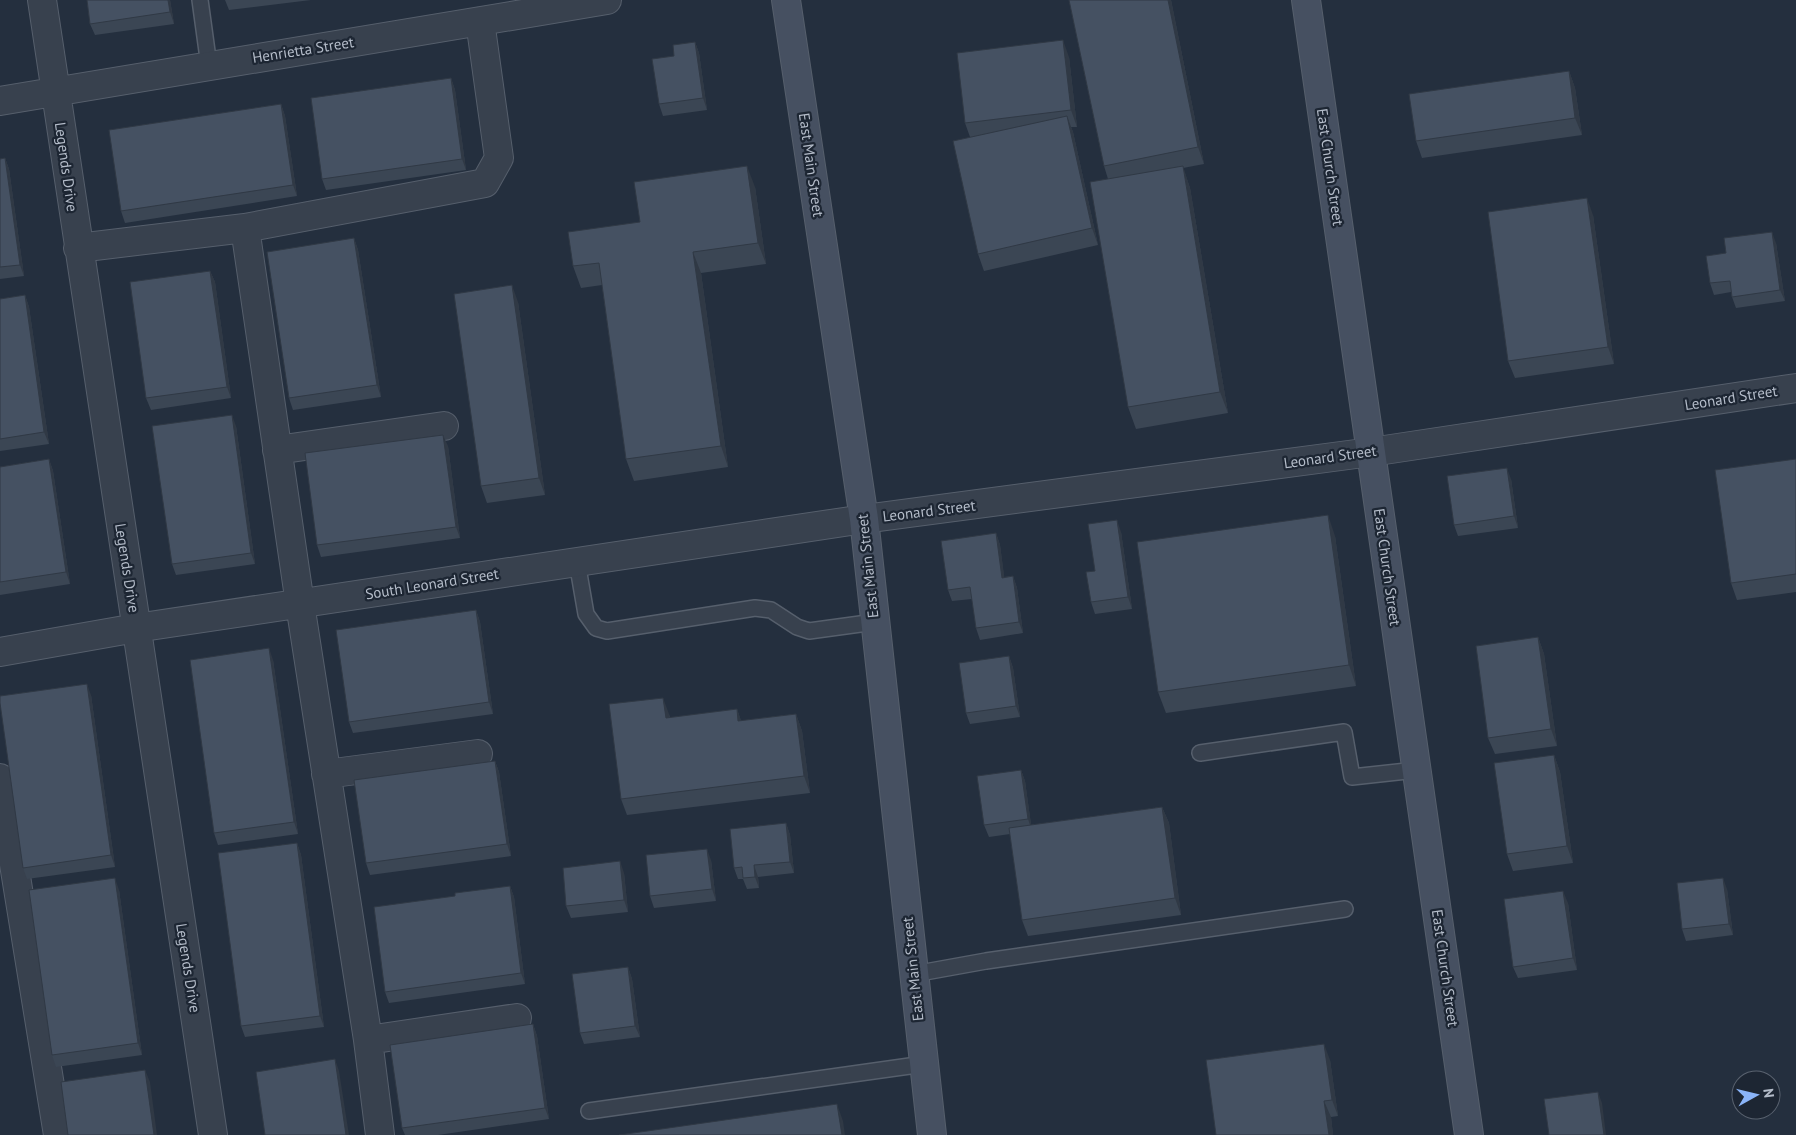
<svg xmlns="http://www.w3.org/2000/svg" width="1796" height="1135" font-family="'PT Sans',sans-serif">
	<rect width="100%" height="100%" fill="#242f3e"/>
	<g fill="none" stroke-linecap="round" stroke-linejoin="round">
		<defs>
			<path id="service" d="M200 0 209 66
				M577 562 586 614 596 628 607 631 755 608 771 610 797 627 809 631 875 622
				M1200 753 1344 732 1352 777 1416 770
				M914 974 986 961 1345 909
				M589 1111 924 1064"/>
			<path id="minor" d="M42 0 213 1135
				M480 21 499 158 485 183 245 228 300 604 368 1040 517 1018
				M0 101 607 0
				M78 248 245 228
				M277 450 444 426
				M0 652 136 628 864 519 1371 452 1796 388
				M326 774 478 754
				M0 778 58 1135
				M368 1040 380 1135"/>
			<path id="secondary" d="M786 0 864 519 932 1135
				M1306 0 1469 1135"/>
		</defs>
		<use href="#service" stroke="#565f6c" stroke-width="18"/>
		<use href="#minor" stroke="#565f6c" stroke-width="30"/>
		<use href="#secondary" stroke="#565f6c" stroke-width="30"/>
		<use href="#service" stroke="#38414e" stroke-width="15"/>
		<use href="#minor" stroke="#38414e" stroke-width="28"/>
		<use href="#secondary" stroke="#465061" stroke-width="28"/>
	</g>
	<path fill="#3b4654" d="M87 0H170L174 24 95 35 90 24Z
		M225 0H311L229 10Z
		M1069 0H1171L1204 164 1183 168 1190 188 1228 413 1136 429 1128 407 1108 179 1104 166Z
		M695 42 699 53 707 110 663 116 659 104 674 56Z
		M1069 57 1077 127H1071L1073 132 1098 245 984 271 978 254 970 137 965 123Z
		M1569 71 1575 88 1582 135 1422 158 1416 141Z
		M451 78 455 90 466 170 326 190 322 179Z
		M281 104 285 116 297 196 125 223 121 211Z
		M5 158 9 169 24 276 0 279V159Z
		M755 187 766 264 701 273 728 467 634 481 626 459 602 285 581 288 573 266 640 222Z
		M1593 215 1614 364 1515 378 1508 361Z
		M354 238 358 250 381 397 293 410 289 398Z
		M1776 243 1785 301 1736 308 1732 297 1731 292 1714 295 1710 283 1726 253Z
		M210 271 215 282 231 398 151 410 146 398Z
		M25 295 29 307 49 444 0 451V299Z
		M518 302 545 495 487 503 481 486Z
		M236 426 255 564 176 575 172 564Z
		M448 446 460 538 321 557 317 545Z
		M49 459 53 471 70 584 0 595V467Z
		M1796 459V592L1737 600 1731 583Z
		M1511 479 1518 528 1458 536 1454 525Z
		M1121 532 1132 609 1095 614 1091 602 1095 571Z
		M996 533 1000 545 1004 577 1013 576 1017 588 1023 633 980 640 976 628 972 599 952 601 948 590Z
		M1335 536 1356 686 1166 713 1158 692Z
		M476 610 480 622 493 714 353 733 349 722Z
		M1538 637 1544 654 1557 746 1495 754 1488 738Z
		M1009 656 1013 668 1020 717 970 724 966 713Z
		M273 660 298 834 218 845 214 833Z
		M91 695 115 867 27 879 23 868Z
		M737 709 741 721 796 714 802 731 810 793 627 815 621 799 669 714 670 718Z
		M1554 755 1560 772 1573 863 1513 871 1507 854Z
		M495 761 499 772 511 856 370 875 366 863Z
		M1021 770 1025 781 1031 825 1162 807 1169 823 1181 915 1028 936 1022 920 1010 834 989 837 984 825Z
		M786 823 790 835 794 873 758 877 759 888 747 889 743 879H738L734 868Z
		M297 843 301 855 324 1027 245 1037 241 1026Z
		M711 860 716 901 654 908 650 896Z
		M624 873 628 912 571 918 566 906Z
		M510 886 514 897 525 984 389 1003 385 992 455 896Z
		M1727 889 1733 935 1686 941 1682 929Z
		M119 890 142 1055 56 1067 52 1055Z
		M1568 903 1577 970 1518 978 1513 967Z
		M628 967 632 979 640 1037 584 1044 580 1033Z
		M533 1024 537 1036 549 1119 438 1135H405L402 1128Z
		M1330 1060 1338 1116 1331 1117 1333 1135H1216Z"/>
	<path fill="#303945" d="M168 0H170L174 24 170 12Z
		M1168 0H1171L1204 164 1198 147Z
		M1063 40 1069 57 1077 127 1071 110Z
		M695 42 699 53 707 110 703 98Z
		M1569 71 1575 88 1582 135 1575 118Z
		M451 78 455 90 466 170 462 159Z
		M281 104 285 116 297 196 293 185Z
		M1067 116 1073 132 1098 245 1092 228Z
		M5 158 9 169 24 276 20 265Z
		M747 166 755 187 766 264 758 243Z
		M1183 166 1190 188 1228 413 1220 392Z
		M1587 198 1593 215 1614 364 1608 347Z
		M1772 232 1776 243 1785 301 1780 290Z
		M354 238 358 250 381 397 377 385Z
		M693 252 701 273 728 467 721 446Z
		M210 271 215 282 231 398 227 387Z
		M512 285 518 302 545 495 539 478Z
		M25 295 29 307 49 444 44 432Z
		M232 415 236 426 255 564 251 553Z
		M443 435 448 446 460 538 456 527Z
		M49 459 53 471 70 584 66 572Z
		M1507 468 1511 479 1518 528 1514 516Z
		M1328 515 1335 536 1356 686 1349 665Z
		M1117 520 1121 532 1132 609 1128 597Z
		M996 533 1000 545 1006 589 1002 578Z
		M1013 576 1017 588 1023 633 1019 622Z
		M476 610 480 622 493 714 489 702Z
		M1538 637 1544 654 1557 746 1551 729Z
		M269 648 273 660 298 834 294 822Z
		M1009 656 1013 668 1020 717 1016 706Z
		M87 684 91 695 115 867 111 855Z
		M663 698 669 714 672 735 666 718Z
		M737 709 743 726 738 721Z
		M796 714 802 731 810 793 804 776Z
		M1554 755 1560 772 1573 863 1567 846Z
		M495 761 499 772 511 856 507 844Z
		M1021 770 1025 781 1032 831 1028 819Z
		M1162 807 1169 823 1181 915 1175 898Z
		M786 823 790 835 794 873 790 862Z
		M297 843 301 855 324 1027 320 1016Z
		M707 849 711 860 716 901 712 889Z
		M620 861 624 873 628 912 624 900Z
		M754 865 758 877 759 888 755 877Z
		M115 878 119 890 142 1055 138 1043Z
		M1723 878 1727 889 1733 935 1729 924Z
		M510 886 514 897 525 984 521 973Z
		M1563 891 1568 903 1577 970 1573 958Z
		M628 967 632 979 640 1037 635 1026Z
		M533 1024 537 1036 549 1119 545 1108Z
		M1324 1044 1330 1060 1338 1116 1332 1100Z
		M335 1059 339 1071 349 1135H346Z
		M145 1070 150 1082 157 1135H154Z
		M1598 1092 1602 1103 1606 1135H1604Z
		M1324 1101 1331 1117 1333 1135H1329Z
		M837 1104 843 1121 845 1135H842Z"/>
	<path fill="#455162" stroke="#303945" d="M87 0H168L170 12 90 24Z
		M1069 0H1168L1198 147 1104 166Z
		M1063 40 1071 110 965 123 957 53Z
		M695 42 703 98 659 104 652 59 674 56 673 45Z
		M1569 71 1575 118 1416 141 1409 94Z
		M451 78 462 159 322 179 311 98Z
		M281 104 293 185 121 211 109 130Z
		M1067 116 1092 228 978 254 953 141Z
		M5 158 20 265 0 267V159Z
		M747 166 758 243 693 252 721 446 626 459 599 263 573 266 568 232 640 222 634 182Z
		M1183 166 1220 392 1128 407 1090 182Z
		M1587 198 1608 347 1508 361 1488 212Z
		M1772 232 1780 290 1732 297 1730 281 1710 283 1706 256 1726 253 1724 238Z
		M354 238 377 385 289 398 267 252Z
		M210 271 227 387 146 398 130 282Z
		M512 285 539 478 481 486 454 294Z
		M25 295 44 432 0 439V299Z
		M232 415 251 553 172 564 152 426Z
		M443 435 456 527 317 545 305 453Z
		M49 459 66 572 0 582V467Z
		M1796 459V574L1731 583 1715 470Z
		M1507 468 1514 516 1454 525 1447 476Z
		M1328 515 1349 665 1158 692 1137 542Z
		M1117 520 1128 597 1091 602 1086 572 1095 571 1088 524Z
		M996 533 1002 578 1013 576 1019 622 976 628 970 587 948 590 941 541Z
		M476 610 489 702 349 722 336 630Z
		M1538 637 1551 729 1488 738 1476 646Z
		M269 648 294 822 214 833 190 660Z
		M1009 656 1016 706 966 713 959 663Z
		M87 684 111 855 23 868 0 703V696Z
		M663 698 666 718 737 709 738 721 796 714 804 776 621 799 609 704Z
		M1554 755 1567 846 1507 854 1494 763Z
		M495 761 507 844 366 863 354 780Z
		M1021 770 1028 819 984 825 977 776Z
		M1162 807 1175 898 1022 920 1009 828Z
		M786 823 790 862 754 865 755 877 743 878 742 867 734 868 730 829Z
		M297 843 320 1016 241 1026 218 853Z
		M707 849 712 889 650 896 646 855Z
		M620 861 624 900 566 906 563 868Z
		M115 878 138 1043 52 1055 29 890Z
		M1723 878 1729 924 1682 929 1677 883Z
		M510 886 521 973 385 992 374 907 455 896V893Z
		M1563 891 1573 958 1513 967 1504 899Z
		M628 967 635 1026 580 1033 572 974Z
		M533 1024 545 1108 402 1128 390 1045Z
		M1324 1044 1332 1100 1324 1101 1329 1135H1216L1206 1060Z
		M335 1059 346 1135H265L256 1072Z
		M145 1070 154 1135H68L61 1082Z
		M1598 1092 1604 1135H1549L1544 1099Z
		M837 1104 842 1135H619Z"/>
	<g text-anchor="middle" stroke-width="4.5" stroke-linejoin="round" paint-order="stroke">
		<g font-size="15" fill="#b4bcc9" stroke="#1d2633">
			<text transform="translate(303 50) rotate(-9)" y="5">Henrietta Street</text>
			<text transform="translate(811 165) rotate(82)" y="5">East Main Street</text>
			<text transform="translate(66 167) rotate(82)" y="5">Legends Drive</text>
			<text transform="translate(1330 167) rotate(82)" y="5">East Church Street</text>
			<text transform="translate(1731 398) rotate(-9)" y="5">Leonard Street</text>
			<text transform="translate(1330 457) rotate(-8)" y="5">Leonard Street</text>
			<text transform="translate(929 511) rotate(-7)" y="5">Leonard Street</text>
			<text transform="translate(868 566) rotate(-96)" y="5">East Main Street</text>
			<text transform="translate(1387 567) rotate(82)" y="5">East Church Street</text>
			<text transform="translate(127 568) rotate(81)" y="5">Legends Drive</text>
			<text transform="translate(432 584) rotate(-9)" y="5">South Leonard Street</text>
			<text transform="translate(188 968) rotate(81)" y="5">Legends Drive</text>
			<text transform="translate(1445 968) rotate(82)" y="5">East Church Street</text>
			<text transform="translate(913 969) rotate(-96)" y="5">East Main Street</text>
		</g>
	</g>
	<g transform="translate(1756 1095) rotate(82)"><circle r="24" fill="#1d2633" stroke="#59626f"/>
	<path d="M0-4L9 19L0 12L-9 19Z" fill="#8ab4f8"/>
	<text y="-8" font-size="14" font-weight="bold" text-anchor="middle" fill="#b4bcc9">N</text>
	</g>
</svg>
